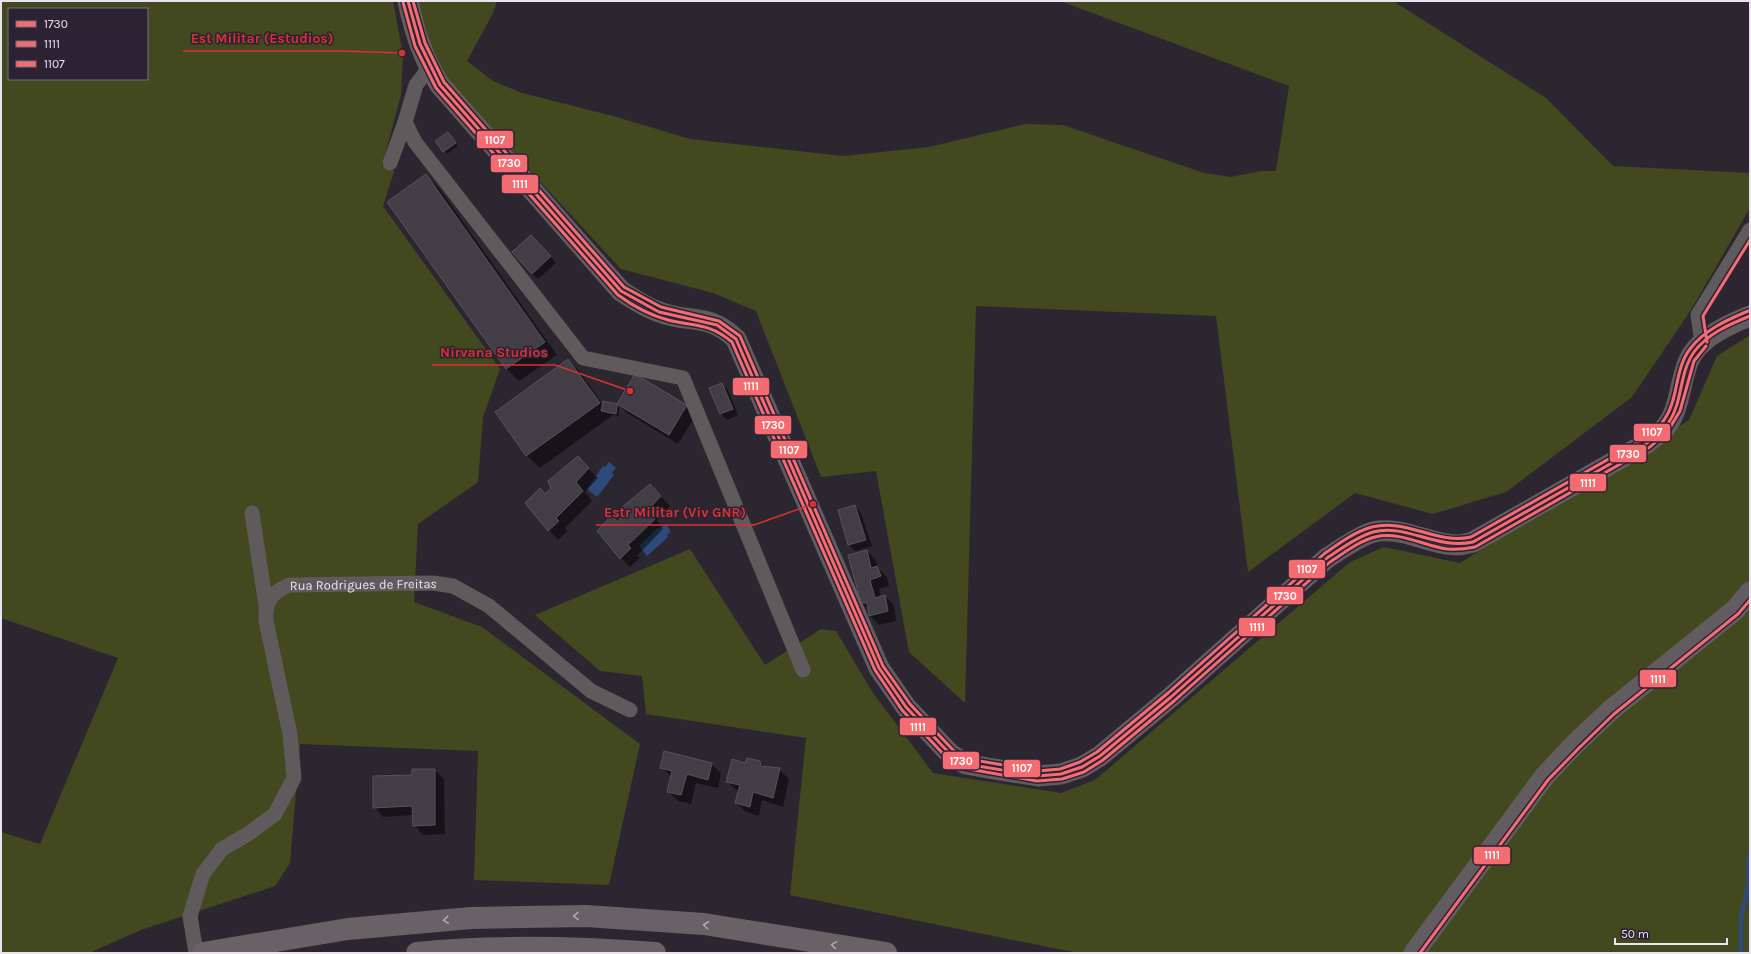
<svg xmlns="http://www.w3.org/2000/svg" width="1751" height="954" font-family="Karla,sans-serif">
	<rect width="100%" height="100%" fill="#2c2630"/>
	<path fill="#42491f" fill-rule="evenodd" d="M1 1H393L403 54 401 95 382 166 394 171 383 206 500 369 483 417 478 482 418 524 414 602 482 627 640 744 609 885 474 880 478 751 300 744 290 863 275 886 141 930 89 953H1V832L40 844 118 658 1 618ZM9 9H147V79H9Z
		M417 1H497L493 13 467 61 493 81 522 93 613 116 690 139 843 156 929 147 1025 124 1063 125 1204 173 1231 177 1260 171H1276L1289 86 1060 1H1393L1546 98 1613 166 1750 173V208L1691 310 1632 397 1506 492 1433 514 1355 493 1248 572 1216 316 976 306 965 703 909 652 876 471 821 477 756 311 713 293 621 269 457 92 436 64Z
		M1750 335V953H1078L790 895 806 738 646 714 642 676 600 671 535 615 690 549 765 665 821 629 836 631 873 693 933 773 1061 793 1095 780 1350 562 1384 547 1460 563 1689 420 1717 356Z"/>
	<path fill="#2d4a7a" d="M609 462 616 468 612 473 614 475 597 497 587 489 603 466 605 467Z
		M666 524 671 532 667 535 668 537 647 556 639 546 659 527 661 528Z"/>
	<path fill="#0007" d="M451 136 458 146 447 154 437 141Z
		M426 175 439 188 557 355 519 381 507 369 389 202Z
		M538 243 556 263 538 279 532 273Z
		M568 360 581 373 603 405H616L619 408V416L613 415 540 468 527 456 496 412Z
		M721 384 728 390 738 415 727 420 721 414 710 389Z
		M618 404 686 406 696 415 678 444 627 413Z
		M578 458 598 478 585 492 592 501 565 528 568 531 558 540 526 503 546 495Z
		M650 485 670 506 657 520 663 529 637 556 640 558 630 567 621 558 624 516Z
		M855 506 861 513 872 546 855 551 849 545Z
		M867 551 876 561 878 568 887 577 889 586 879 589 881 597 885 596 894 605 896 621 879 625 870 616 869 610 862 603Z
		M760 762 765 768 779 769 789 779 783 807 762 800 759 816 746 812 736 803 739 792 727 782 746 764Z
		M711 764 721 773 718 788 696 783 691 804 678 801 668 791 672 777 661 767Z
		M435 770 444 779 445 834 423 835 414 825V815L383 817 374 807 413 776Z"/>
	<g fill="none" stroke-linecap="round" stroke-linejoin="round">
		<path stroke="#2d4a7a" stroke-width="4.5" d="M1741 953V918L1749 882 1748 863 1750 852"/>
	</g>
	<path fill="#433e46" stroke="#57525b" d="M448 132 456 143 443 152 435 141Z
		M426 174 545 342 506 369 387 202Z
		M531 235 551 256 532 274 512 252Z
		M568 359 600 403 526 456 495 412Z
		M635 374 687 405 669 435 617 404Z
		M722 383 733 409 720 414 709 388Z
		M603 401 617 404 616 414 601 411Z
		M578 456 589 468 576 482 583 491 556 518 559 521 548 531 525 503 540 488 545 494 551 488 548 481Z
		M650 484 661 496 648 510 655 519 628 545 631 548 620 559 597 531 612 515 617 522 623 516 620 509Z
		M855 505 866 540 848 545 838 510Z
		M867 550 871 568 877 566 881 576 870 580 875 598 885 595 888 611 869 616 867 603H861L848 555Z
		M664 751 712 763 708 780 687 774 681 795 667 792 672 771 660 768Z
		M747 758 760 761 761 766 780 768 773 798 753 792 750 807 735 803 740 785 726 782 732 759 745 763Z
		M412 769H435V825L413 826 412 806 373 808V776L412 775Z"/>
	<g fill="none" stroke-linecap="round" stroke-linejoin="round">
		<g stroke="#5f5b5d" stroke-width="15">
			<path d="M405 122 415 142 583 358 683 378 803 670"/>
			<path d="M390 163 405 122 416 85 429 68"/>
			<path d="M1702 343 1698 315 1750 230"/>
			<path d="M252 513 266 606"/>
			<path id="s1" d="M196 953 190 916 203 874 222 849 248 834 275 814 294 778 290 734 266 621C265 601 271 593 289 585L433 583 453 586 489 606 591 691 630 710"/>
		</g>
		<path stroke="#625c60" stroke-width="21" d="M408 1C414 31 423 59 440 85L621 291C633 299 645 307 659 312 690 324 708 312 736 339L879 668 906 707 950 754 966 764 988 768 1038 776 1061 774 1082 767 1100 756 1171 697 1327 558C1340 550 1364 532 1379 531 1406 528 1431 545 1457 545 1462 545 1468 543 1473 542L1647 443C1653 438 1659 434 1664 429 1681 410 1679 382 1689 360 1699 338 1729 324 1750 316
			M1414 953 1544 777 1575 744 1611 710 1735 610 1750 592"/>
		<path stroke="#686166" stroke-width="22" d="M203 953 348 929 471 918 586 916 704 924 886 953
			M417 953C497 945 576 947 655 953"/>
		<defs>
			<path id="bus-1" d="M408 1 420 44 440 85 621 291 659 312 717 325 736 339 879 668 906 707 950 754 966 764 1038 776 1061 774 1082 767 1100 756 1171 697 1327 558C1341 549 1356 537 1373 532 1405 523 1436 550 1473 542L1647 443C1655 436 1664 431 1669 422 1683 401 1679 373 1694 352 1707 334 1730 324 1750 316"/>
			<path id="bus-2" d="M403 2 415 46 436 88 618 295C633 306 649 315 668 320 695 327 708 322 732 342L875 670 902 710 947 758 963 768 1037 781 1062 779 1084 772 1103 760 1174 701 1330 562C1344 553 1359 541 1375 537 1400 531 1424 546 1447 549 1457 550 1465 549 1475 547L1650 447 1668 431 1680 411 1694 361 1706 346
				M1707 342 1703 316 1750 240
				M1420 953 1548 780 1579 748 1614 714 1738 614 1750 600"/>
			<path id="bus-3" d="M413 1 425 43 444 82 624 287 661 307 719 321 740 336 883 666 910 704 953 750 968 759 1038 771 1060 769 1080 762 1097 752 1168 693 1324 554C1338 544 1354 532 1372 527 1406 518 1437 545 1471 537L1644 439C1651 433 1659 428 1664 420 1679 399 1674 370 1690 349 1704 330 1727 320 1748 311"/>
		</defs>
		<use href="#bus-1" stroke="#2d2234" stroke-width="6"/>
		<use href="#bus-2" stroke="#2d2234" stroke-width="6"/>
		<use href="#bus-3" stroke="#2d2234" stroke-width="6"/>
		<use href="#bus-1" stroke="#f46c71" stroke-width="3"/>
		<use href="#bus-2" stroke="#f46c71" stroke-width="3"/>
		<use href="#bus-3" stroke="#f46c71" stroke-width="3"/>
	</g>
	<defs><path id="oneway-chevron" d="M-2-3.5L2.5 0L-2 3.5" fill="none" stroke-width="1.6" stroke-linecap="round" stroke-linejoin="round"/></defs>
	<g stroke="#b0a8b2">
		<use href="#oneway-chevron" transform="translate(576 916) rotate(179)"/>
		<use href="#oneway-chevron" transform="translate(446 920) rotate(175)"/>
		<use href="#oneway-chevron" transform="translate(706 925) rotate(-173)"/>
		<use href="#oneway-chevron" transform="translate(834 945) rotate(-171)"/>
	</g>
	<g text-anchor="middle" stroke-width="3" stroke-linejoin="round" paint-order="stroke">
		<g font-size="13" fill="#ebe3f0" stroke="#2d2234">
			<text dy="5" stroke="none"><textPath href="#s1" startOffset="498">Rua Rodrigues de Freitas</textPath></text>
		</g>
	</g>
	<path fill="none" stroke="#d73132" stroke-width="1.5" d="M402 53L341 51H183M630 391L555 365H432M813 504L754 525H596"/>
	<g fill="#d73132" stroke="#2d2234" stroke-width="1.5">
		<circle cx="402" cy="53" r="4"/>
		<circle cx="630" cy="391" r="4"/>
		<circle cx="813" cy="504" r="4"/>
	</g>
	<g font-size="14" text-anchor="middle" font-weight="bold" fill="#d73132" stroke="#2d2234" stroke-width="3" stroke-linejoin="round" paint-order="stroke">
		<text x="262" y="43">Est Militar (Estudios)</text>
		<text x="494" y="357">Nirvana Studios</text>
		<text x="675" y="517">Estr Militar (Viv GNR)</text>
	</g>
	<g stroke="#2d2234" stroke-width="1.5">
		<rect x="476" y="130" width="38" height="19" rx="4" fill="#f46c71"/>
		<rect x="490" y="154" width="38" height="19" rx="4" fill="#f46c71"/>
		<rect x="501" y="174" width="38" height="20" rx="4" fill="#f46c71"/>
		<rect x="732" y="377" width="38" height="19" rx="4" fill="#f46c71"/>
		<rect x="754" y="415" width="38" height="20" rx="4" fill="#f46c71"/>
		<rect x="1633" y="423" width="38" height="19" rx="4" fill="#f46c71"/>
		<rect x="770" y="440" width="38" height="19" rx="4" fill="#f46c71"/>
		<rect x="1609" y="444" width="38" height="19" rx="4" fill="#f46c71"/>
		<rect x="1569" y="473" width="38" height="19" rx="4" fill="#f46c71"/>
		<rect x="1288" y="559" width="38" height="20" rx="4" fill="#f46c71"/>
		<rect x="1266" y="586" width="38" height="19" rx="4" fill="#f46c71"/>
		<rect x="1238" y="617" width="38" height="20" rx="4" fill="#f46c71"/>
		<rect x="1639" y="669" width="38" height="19" rx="4" fill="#f46c71"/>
		<rect x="899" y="717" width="38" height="19" rx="4" fill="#f46c71"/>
		<rect x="942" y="751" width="38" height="19" rx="4" fill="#f46c71"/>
		<rect x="1003" y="759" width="38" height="19" rx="4" fill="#f46c71"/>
		<rect x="1473" y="846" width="38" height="19" rx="4" fill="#f46c71"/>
	</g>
	<g font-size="11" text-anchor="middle" font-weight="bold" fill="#fff">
		<text x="495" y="144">1107</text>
		<text x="509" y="167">1730</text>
		<text x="520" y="188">1111</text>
		<text x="751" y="390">1111</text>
		<text x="773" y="429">1730</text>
		<text x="1652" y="436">1107</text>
		<text x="789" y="454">1107</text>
		<text x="1628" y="458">1730</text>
		<text x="1588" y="487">1111</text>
		<text x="1307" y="573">1107</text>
		<text x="1285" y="600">1730</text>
		<text x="1257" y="631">1111</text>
		<text x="1658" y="683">1111</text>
		<text x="918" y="731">1111</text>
		<text x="961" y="765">1730</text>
		<text x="1022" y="772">1107</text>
		<text x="1492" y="859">1111</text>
	</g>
	<rect width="1751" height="954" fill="none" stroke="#ebe3f0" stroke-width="4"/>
	<rect x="8" y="8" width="140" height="72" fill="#2d2234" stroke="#796f7f"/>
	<rect x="16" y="21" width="20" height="6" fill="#f46c71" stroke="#796f7f"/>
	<text x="44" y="28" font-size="12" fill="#ebe3f0">1730</text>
	<rect x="16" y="41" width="20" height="6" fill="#f46c71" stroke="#796f7f"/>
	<text x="44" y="48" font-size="12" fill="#ebe3f0">1111</text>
	<rect x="16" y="61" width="20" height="6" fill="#f46c71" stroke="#796f7f"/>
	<text x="44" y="68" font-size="12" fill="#ebe3f0">1107</text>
	<path d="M1615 938v6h112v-6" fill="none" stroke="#ebe3f0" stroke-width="2"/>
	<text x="1621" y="938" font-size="12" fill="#ebe3f0" stroke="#2d2234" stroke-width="3" paint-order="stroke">50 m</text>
</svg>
